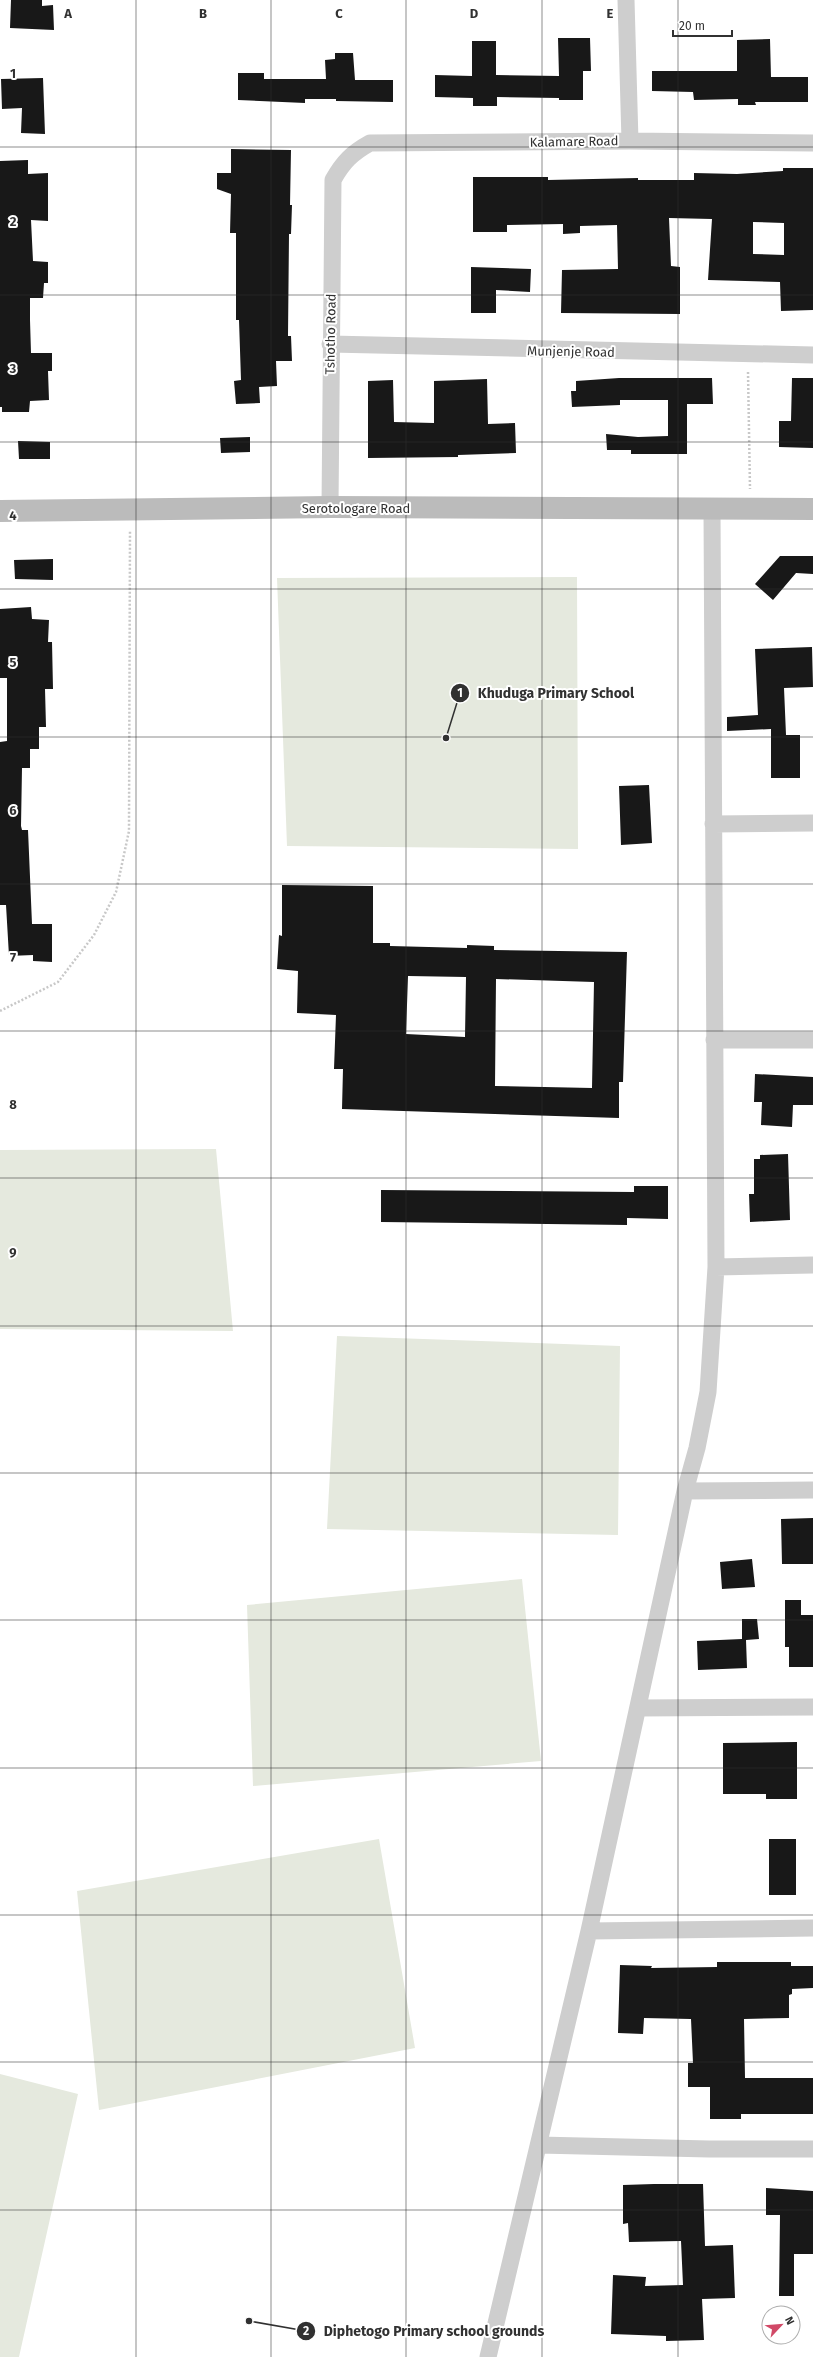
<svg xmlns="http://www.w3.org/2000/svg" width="813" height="2357" font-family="'Fira Sans',sans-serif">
	<rect width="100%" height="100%" fill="#fff"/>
	<path fill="#e5e9de" d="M577 577 578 849 287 846 277 578Z
		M216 1149 233 1331 0 1329V1150Z
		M337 1336 620 1346 618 1535 327 1529Z
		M522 1579 541 1761 253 1786 247 1605Z
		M379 1839 415 2048 99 2110 77 1891Z
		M0 2074 78 2094 19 2357H0Z"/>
	<path fill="#181818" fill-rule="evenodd" d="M11 0H42V6L53 5 54 30 10 28Z
		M558 38H590L591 71H583V100H559V98L497 97V106H473V98L435 97V75L472 76V41H496V75L559 76Z
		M770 39 771 77H808V102H755L756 105H738V99L694 100 693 92 652 91V71H737V40Z
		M335 53H353L355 80H393V102L336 101V99H305V103L238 100V73H264V79H326L325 60 335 59Z
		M43 78 45 134 21 133 22 108 2 109 1 79Z
		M231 149 291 150 290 205H292L291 234H289L288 336H291L292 361H276L277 386 259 387 260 403 236 404 234 381 241 380 239 320H236V233H230L231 194 217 189V173H231Z
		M28 160V174L48 173V221L31 220 33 261 48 262V283H44L43 298H30V320L31 353H52V371H48L49 400 30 401 29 412H2V407H0V161Z
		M783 168H813V310L781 311 780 282 708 280 712 219 669 218 671 266 680 267V314L561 313 562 270 618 269 617 225 580 226V233L563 234V224L507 225V232H473V177H548V180L638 178V180H694V173L737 174 783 171ZM753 222 784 223V255L753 254Z
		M471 267 531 269 530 292 496 290V313H471Z
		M619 378H712L713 404H687V454H631V450H607L606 434 638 437 668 436V400H620V405L572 407 571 391H576V381Z
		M792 378H813V448L779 447V421H791Z
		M487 379 488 424 515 423 516 453 458 455V457L368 458V381L393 380 394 422 434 423V381Z
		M250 437V452L221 453 220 438Z
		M18 441 50 442V459H19Z
		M780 556H813V574L796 573 773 600 755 584Z
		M53 559V580L15 579 14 560Z
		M31 607 32 619 49 620 48 642H52L53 689H45L46 727H39V749H30V768H22L21 826 22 830H28L32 924H52V962L33 961V955L9 956 6 905H0V742L7 741V678H0V609Z
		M812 647 813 687 784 688 786 735H800V778H771V729L727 731V717L758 715 755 649Z
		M649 785 652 843 621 845 619 786Z
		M282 885 373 886V943H390V946L467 948V945L494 946V950L627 952 623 1082H619V1118L342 1109 343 1069H334L336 1015 297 1013 298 971 277 969 279 935 282 936ZM408 976 466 977 465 1037 406 1034ZM496 979 594 982 592 1088 495 1086Z
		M755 1074 813 1077V1105H793L792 1127 761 1125 762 1102H754Z
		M788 1154 790 1220 750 1222 749 1194H754V1159H760V1155Z
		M634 1186H668V1219L627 1218V1225L381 1222V1190L634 1192Z
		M813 1518V1564H782L781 1519Z
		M752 1559 755 1587 722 1589 720 1562Z
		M785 1600H801V1615H813V1667H789V1647H785Z
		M742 1619H757L759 1639 746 1640 747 1668 698 1670 697 1641 742 1639Z
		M797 1742V1799H766V1794H723V1743Z
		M769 1839H796V1895H769Z
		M717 1962H791V1966H813V1988L792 1989V1994L789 1995V2018L744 2019 745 2078H813V2114H741V2119H710V2087H688V2063H693L691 2019 644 2018 643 2034 618 2033 620 1965 652 1966 651 1968 717 1967Z
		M654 2184H703L705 2246 733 2245 735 2298 702 2299 704 2340 666 2341V2336L611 2334 613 2275 646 2277 645 2286 683 2285 681 2241 629 2242 628 2223 623 2224V2185Z
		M766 2188 813 2191V2254H794V2296H779L780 2215H766Z"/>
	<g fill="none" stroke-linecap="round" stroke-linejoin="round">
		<path stroke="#c8c8c8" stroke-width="2.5" stroke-dasharray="2 2" stroke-linecap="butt" d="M748 372 750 489
			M0 1011 58 982 94 935 116 892 129 831 130 530"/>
		<path stroke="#cecece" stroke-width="17" d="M626 0 630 141
			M330 344 813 355
			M330 507 333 180C343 162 352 153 370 143L630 141 813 143
			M713 824 813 823
			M714 1040H813
			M716 1267 813 1265
			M685 1491 813 1490
			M638 1708 813 1707
			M589 1931 813 1928
			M539 2145 709 2149H813
			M488 2357 589 1931 685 1491 697 1448 708 1392 716 1267 712 510"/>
		<path stroke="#bbb" stroke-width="22" d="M0 511 330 507 813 509"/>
	</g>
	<path fill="none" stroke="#313131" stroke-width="1" stroke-opacity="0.55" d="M136 0V2357M271 0V2357M406 0V2357M542 0V2357M678 0V2357M0 147H813M0 295H813M0 442H813M0 589H813M0 737H813M0 884H813M0 1031H813M0 1178H813M0 1326H813M0 1473H813M0 1620H813M0 1768H813M0 1915H813M0 2062H813M0 2210H813"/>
	<g text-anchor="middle" stroke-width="4" stroke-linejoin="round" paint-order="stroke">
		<g font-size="13" fill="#313131" stroke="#fff">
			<text transform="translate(574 141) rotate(-1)" y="5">Kalamare Road</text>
			<text transform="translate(330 334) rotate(-89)" y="5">Tshotho Road</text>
			<text transform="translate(571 351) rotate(1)" y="5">Munjenje Road</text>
			<text x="356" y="513">Serotologare Road</text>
		</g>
	</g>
	<g font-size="13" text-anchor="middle" font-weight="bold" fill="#313131" stroke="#fff" stroke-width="4" stroke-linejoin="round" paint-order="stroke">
		<text x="68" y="18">A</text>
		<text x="203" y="18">B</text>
		<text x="339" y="18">C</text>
		<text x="474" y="18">D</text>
		<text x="610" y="18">E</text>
		<text x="13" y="78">1</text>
		<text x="13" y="226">2</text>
		<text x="13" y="373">3</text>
		<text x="13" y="520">4</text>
		<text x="13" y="667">5</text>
		<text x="13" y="815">6</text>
		<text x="13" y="962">7</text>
		<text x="13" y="1109">8</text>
		<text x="13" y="1257">9</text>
	</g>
	<path fill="none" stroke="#313131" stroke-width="1.5" d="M446 738L460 693M249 2321L306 2331"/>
	<g fill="#313131" stroke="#fff" stroke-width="1.5">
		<circle cx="446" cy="738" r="4"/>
		<circle cx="249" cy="2321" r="4"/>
		<circle cx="460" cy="693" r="10"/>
		<circle cx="306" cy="2331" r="10"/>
	</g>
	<g font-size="12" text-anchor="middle" font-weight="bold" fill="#fff">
		<text x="460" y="697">1</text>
		<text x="306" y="2335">2</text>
	</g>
	<g font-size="14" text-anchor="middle" font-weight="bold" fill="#313131" stroke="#fff" stroke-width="4" stroke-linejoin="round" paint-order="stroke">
		<text x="556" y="698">Khuduga Primary School</text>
		<text x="434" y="2336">Diphetogo Primary school grounds</text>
	</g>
	<g transform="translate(781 2325) rotate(64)"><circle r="19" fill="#ffffff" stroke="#adadad"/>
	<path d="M0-3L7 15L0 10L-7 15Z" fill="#d14967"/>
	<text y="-6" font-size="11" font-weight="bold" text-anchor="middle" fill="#313131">N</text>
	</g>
	<path d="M673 30v6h59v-6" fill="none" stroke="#313131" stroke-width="2"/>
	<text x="679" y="30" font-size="12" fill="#313131" stroke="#ffffff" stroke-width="3" paint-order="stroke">20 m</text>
</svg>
